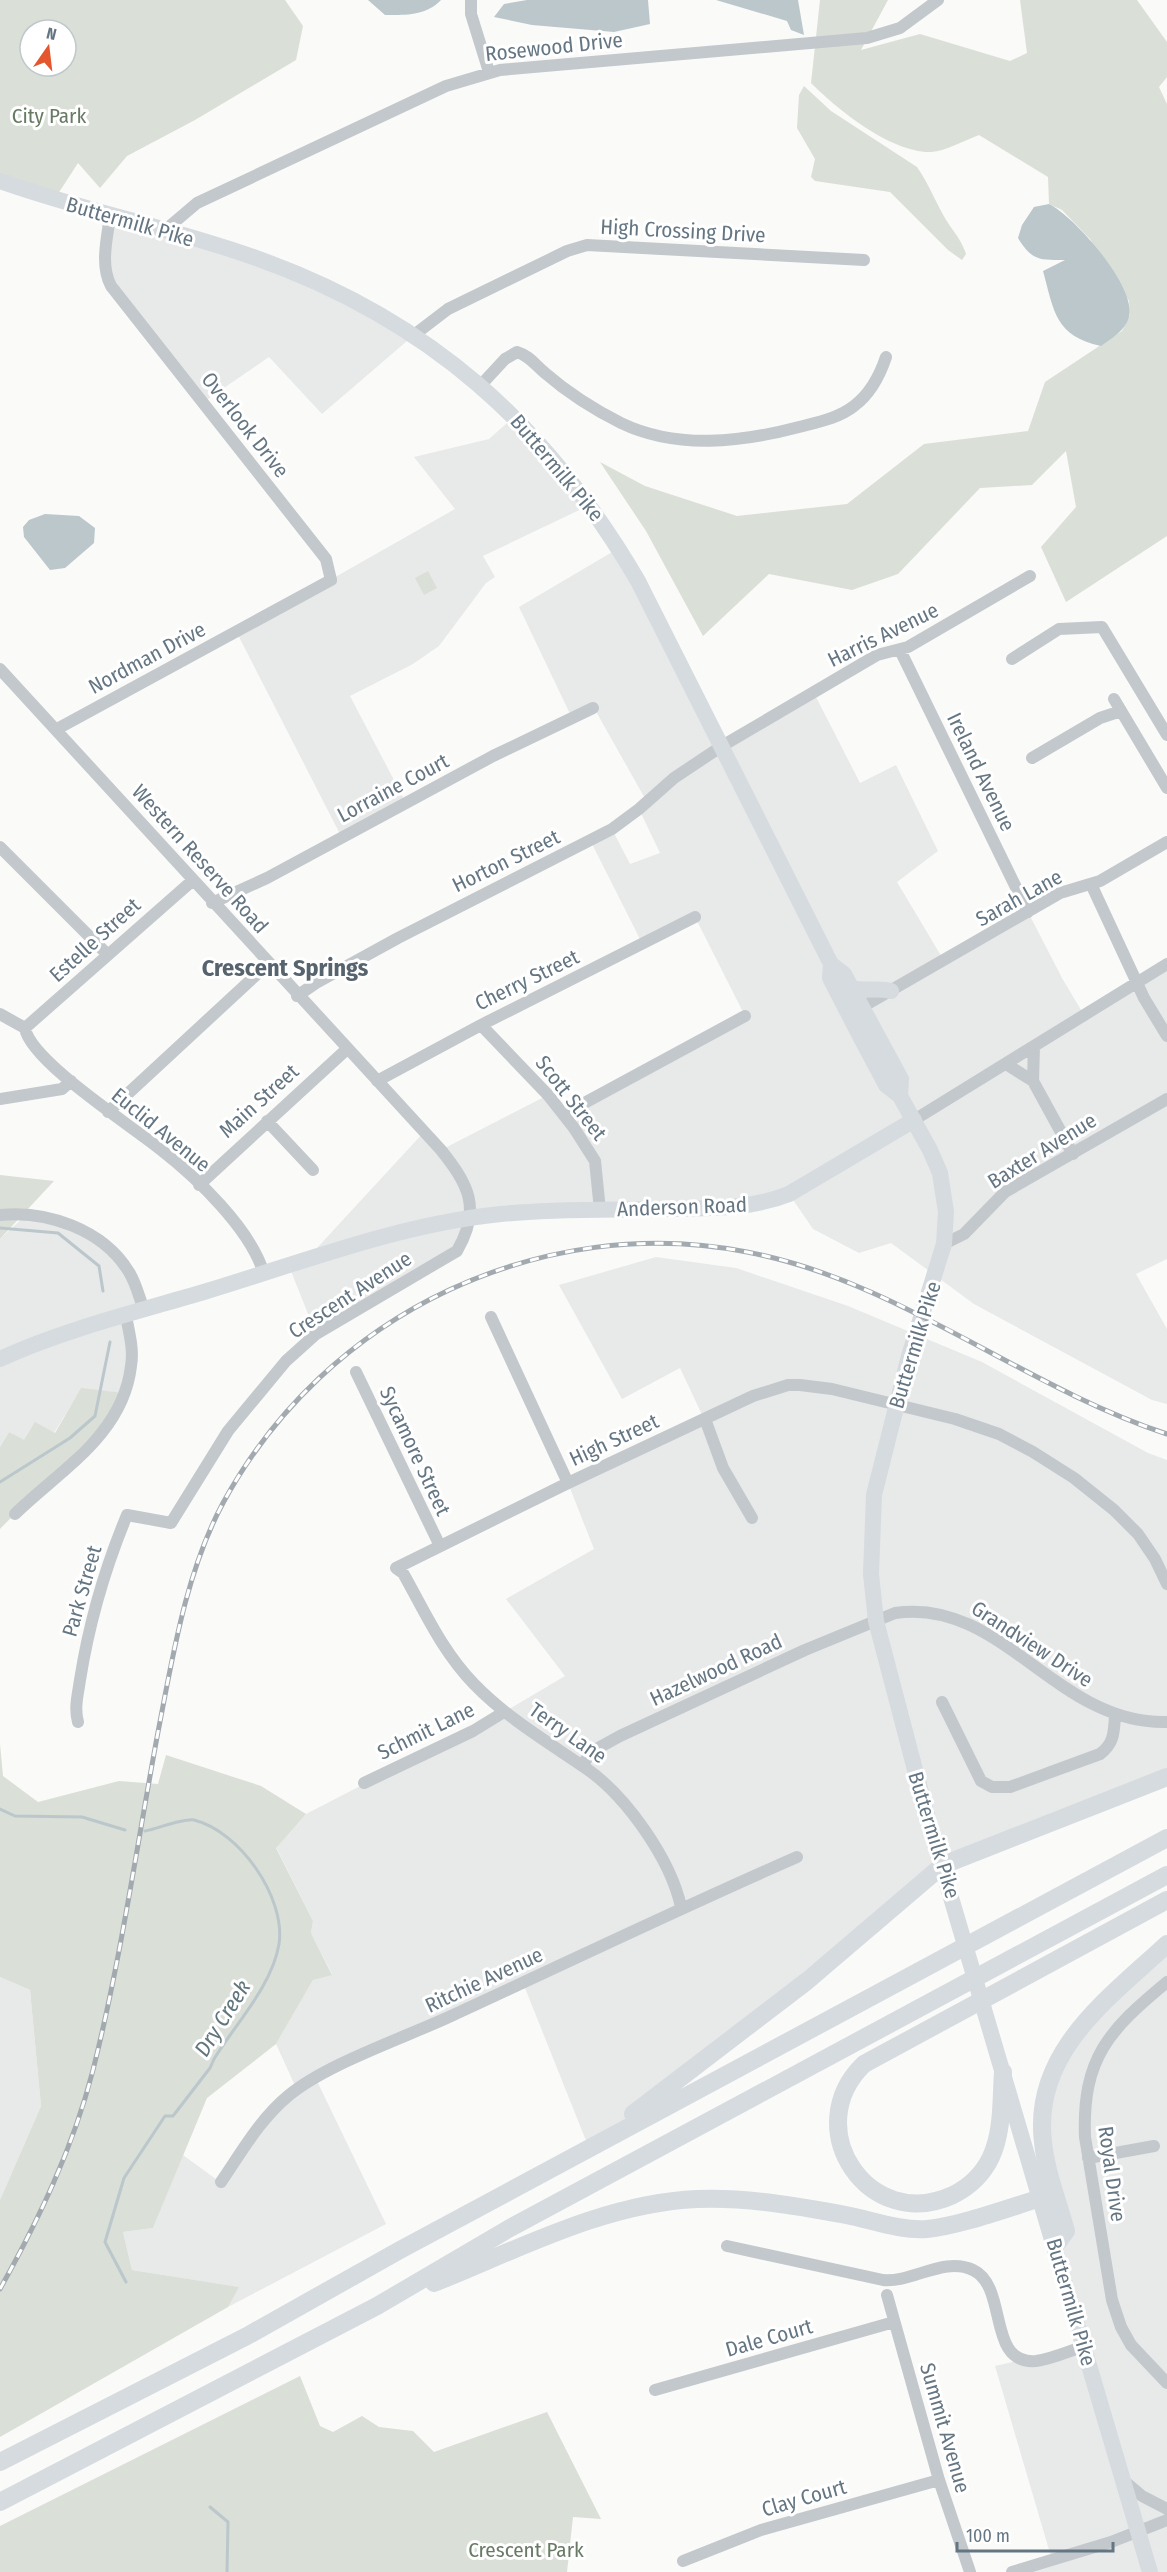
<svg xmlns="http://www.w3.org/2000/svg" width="1167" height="2572" font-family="'Fira Sans Condensed',sans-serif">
	<rect width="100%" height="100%" fill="#fafaf8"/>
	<path fill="#e8e9e9" d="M110 216 218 246 414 335 322 414 269 357 202 403 111 286Z
		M515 416 590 505 483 556 495 577 486 583 439 646 413 664 350 696 406 803 342 838 237 633 455 509 414 457 489 439Z
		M619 548 722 746 814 693 860 783 896 765 938 851 897 882 943 959 1028 912 1062 978 1084 1015 1167 964V1259L1136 1274 1167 1329V1404L1152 1400 974 1304 891 1243 859 1253 813 1229 789 1194 773 1200 468 1219 464 1240 316 1334 289 1266 305 1261 424 1132 441 1150 548 1095 564 1114 745 1016 695 917 642 943 590 840 612 829 630 864 660 853 639 809 647 802 594 708 572 718 519 607Z
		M28 1213 51 1216 121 1261 144 1310 126 1317 132 1355 124 1393 81 1389 54 1433 24 1441 9 1432 0 1447V1239Z
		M656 1257 736 1268 848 1306 982 1362 1148 1453 1167 1460V1779L943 1865 589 2148 523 1983 316 2079 386 2224 228 2307 238 2287 132 2270 123 2232 153 2228 183 2155 220 2182 297 2090 276 2044 313 1980 332 1974 311 1933 313 1921 276 1847 306 1814 504 1712 565 1676 506 1599 594 1549 568 1483 704 1419 680 1368 622 1399 559 1285Z
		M1167 1944V2572H1027L1052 2560 995 2366 1084 2346 1071 2297 1045 2157 1054 2069Z
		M0 1977 30 1990 41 2106 0 2200Z"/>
	<path fill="#dadfd7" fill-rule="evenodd" d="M0 0H285L303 26 296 60 195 120 127 156 100 188 78 163 54 200 0 181ZM30 30H66V66H30Z
		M820 0H888L861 50 920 34 1010 61 1027 53 1020 0H1137L1167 42V77L1159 87 1167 104V536L1066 602 1041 547 1076 507 1066 451 1032 485 980 488 898 574 852 590 769 574 703 636 646 531 600 462 645 486 737 516 847 504 924 444 1028 431 1045 382 1122 331 1130 315 1129 301 1090 239 1062 210 1049 204 1048 177 979 135C965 140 946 151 931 152 891 153 837 109 811 83Z
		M804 86 831 111 917 167C930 185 937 207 950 226 957 236 962 242 966 254L962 260 948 250 890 192 815 181 811 177 815 159 797 128 799 95Z
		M428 571 437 588 424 595 415 578Z
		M0 1175 54 1181 0 1239Z
		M81 1388 124 1393 118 1409 0 1529V1447L9 1432 24 1440 35 1422 55 1433Z
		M0 1744 3 1776 38 1802 119 1781 158 1784 166 1755 261 1786 306 1814 276 1848 313 1921 311 1933 332 1975 313 1980 276 2044 207 2098 153 2228 123 2232 132 2270 239 2287 228 2307 0 2437V2200L41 2106 30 1990 0 1977Z
		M300 2376 320 2426 333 2432 362 2416 379 2427 413 2431 434 2452 547 2412 601 2519 573 2517 567 2572H0V2526Z"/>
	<path fill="#bbc7cb" d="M368 0H441C426 16 405 15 385 15Z
		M527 0H648L650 24 614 32 532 25 494 17 504 4Z
		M716 0H798L804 35 791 30 787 21Z
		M1049 204C1074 216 1137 287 1129 317 1125 331 1112 338 1101 346 1055 336 1054 311 1043 271L1065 260C1040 260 1032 261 1018 238L1022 225 1034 207Z
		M45 514 79 516 95 528 94 543 65 568 50 570 24 537 23 527 29 520Z"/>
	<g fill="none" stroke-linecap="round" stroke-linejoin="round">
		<path stroke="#bbc7cb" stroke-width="3" d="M0 1228 58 1233 99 1266 103 1291
			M0 1482 70 1438 95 1416 110 1342
			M0 1809 15 1816 82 1817 125 1830
			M126 2282 105 2242 124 2178 165 2116H173L210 2068 214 2059C236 2023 272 1986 279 1944 286 1897 239 1831 194 1820 183 1818 157 1829 145 1831
			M210 2507 228 2522 227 2572"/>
		<path stroke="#c3c8cc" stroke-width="12" d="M471 0V14L489 72
			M164 231 197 203 446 86 500 70 867 38 900 28 938 0
			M414 335 448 309 567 251 587 245 864 260
			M480 386 505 359 517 352C530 356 535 365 545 373 567 392 595 410 621 423 677 450 742 442 799 427 818 422 839 418 854 406 870 394 880 375 886 357
			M900 650 1028 912
			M1012 659 1059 629 1102 627 1167 735
			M0 669 441 1150C468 1184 482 1208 457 1251L316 1334 286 1361 228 1431 171 1523 127 1515C105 1568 89 1623 80 1680 78 1694 74 1708 78 1722
			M1114 699 1167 788
			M57 729 331 580 326 559 111 286C100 265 107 239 110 216
			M1032 758 1100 718 1121 711
			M0 847 107 954
			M1091 884 1144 998 1167 1036
			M212 903 267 878 493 756 593 708
			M297 996 316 983 398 938 612 829 639 809 674 778 722 746 877 655 908 647 1030 576
			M862 1007 1060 893 1100 881 1167 842
			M0 1014 25 1028C30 1061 132 1126 160 1149 196 1177 251 1229 264 1274
			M481 1025 548 1095 574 1128 595 1161 600 1210
			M25 1028 192 881
			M1034 1046 1033 1081 1073 1154
			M1006 1064 1033 1081
			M377 1081 481 1025 695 917
			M0 1099 62 1089 71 1081
			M108 1112 268 964
			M564 1114 745 1016
			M914 1120 1167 964
			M267 1121 313 1170
			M199 1185 347 1049
			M0 1215C46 1210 103 1229 129 1272 136 1283 139 1297 144 1310
			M944 1244 964 1234 1005 1192 1167 1099
			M491 1317 568 1483
			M356 1372 440 1546
			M705 1419 723 1468 752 1518
			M15 1514C60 1470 123 1435 131 1366 134 1350 129 1332 126 1316
			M942 1702 981 1781 992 1787H1010L1100 1754C1114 1744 1114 1732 1115 1716
			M582 1766 591 1752 620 1736 805 1650 895 1613C1002 1597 1056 1725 1167 1722
			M364 1783 473 1731 504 1712
			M681 1907C671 1860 627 1797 587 1769 548 1742 508 1719 474 1684 442 1651 425 1612 403 1573L396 1568 568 1483 753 1396 788 1385H800L832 1389 955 1419 999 1434 1033 1452 1074 1478 1114 1510 1138 1534 1155 1559 1167 1584
			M1167 1982C1109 2030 1082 2058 1085 2137L1112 2300 1121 2327 1131 2345 1167 2383
			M1088 2158 1154 2146
			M221 2182C241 2153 260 2119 288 2096 326 2064 404 2038 451 2016 566 1963 680 1908 797 1857
			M727 2246 883 2280C912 2283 944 2256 973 2270 1009 2287 986 2365 1036 2361 1052 2359 1069 2351 1085 2346
			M887 2295 939 2480 970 2572
			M655 2390 894 2322
			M1123 2480 1142 2496 1167 2509
			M683 2561 761 2530 939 2480
			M1012 2572 1111 2542 1167 2520"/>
		<path stroke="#d6dbdf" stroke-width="16" d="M0 181C84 211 172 228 256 258 428 319 547 425 638 581L831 964 844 974 901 1079 900 1096
			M831 964 830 978 861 1038 886 1085 900 1096 930 1150 940 1173 946 1212 944 1244 909 1356 874 1495 871 1574 876 1621 929 1823 1150 2572
			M852 988C866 992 877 987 891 991
			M0 1359C62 1330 140 1311 207 1291 303 1262 400 1224 501 1214 552 1209 604 1210 655 1209 701 1208 746 1211 789 1194L914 1120"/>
		<path stroke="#d6dbdf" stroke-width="18" d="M1003 2072C1001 2100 1003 2131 991 2157 983 2174 969 2187 953 2195 869 2234 798 2128 864 2064L1167 1900
			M633 2114 807 1981 943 1865 1167 1777
			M1055 2246 1066 2231C1058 2202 1046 2172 1043 2142 1032 2052 1109 1998 1167 1944
			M434 2283C519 2249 605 2203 697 2199 747 2197 797 2206 846 2215 872 2220 900 2231 927 2229 959 2226 1008 2208 1041 2198
			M0 2462 247 2336 400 2250 1167 1838
			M0 2502 377 2306 510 2228 1167 1875"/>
		<defs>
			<path id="rail" d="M0 2289C39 2219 73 2148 93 2070 121 1959 137 1844 158 1732 173 1655 186 1572 223 1503 274 1409 353 1335 449 1290 542 1247 646 1232 747 1252 900 1281 1021 1386 1167 1434"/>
		</defs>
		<use href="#rail" stroke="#a2aab0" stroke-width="5"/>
		<use href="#rail" stroke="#fff" stroke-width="3" stroke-dasharray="9" stroke-linecap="butt"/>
	</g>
	<g text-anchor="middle" stroke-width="6" stroke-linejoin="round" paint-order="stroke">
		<g font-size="21" fill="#657683" stroke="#fff">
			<text transform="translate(554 47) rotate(-6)" y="7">Rosewood Drive</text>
			<text transform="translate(130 222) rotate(16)" y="7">Buttermilk Pike</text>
			<text transform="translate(683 231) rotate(3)" y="7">High Crossing Drive</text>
			<text transform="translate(245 425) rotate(52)" y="7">Overlook Drive</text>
			<text transform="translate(557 468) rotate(50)" y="7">Buttermilk Pike</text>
			<text transform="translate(883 635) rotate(-26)" y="7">Harris Avenue</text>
			<text transform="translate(147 658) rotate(-28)" y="7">Nordman Drive</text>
			<text transform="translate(981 772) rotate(64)" y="7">Ireland Avenue</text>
			<text transform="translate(393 788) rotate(-28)" y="7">Lorraine Court</text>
			<text transform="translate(200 859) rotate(48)" y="7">Western Reserve Road</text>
			<text transform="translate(506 861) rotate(-26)" y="7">Horton Street</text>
			<text transform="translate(1019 898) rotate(-29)" y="7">Sarah Lane</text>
			<text transform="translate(95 940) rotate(-42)" y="7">Estelle Street</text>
			<text transform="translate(527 980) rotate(-26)" y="7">Cherry Street</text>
			<text transform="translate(571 1098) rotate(52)" y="7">Scott Street</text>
			<text transform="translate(259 1101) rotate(-42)" y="7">Main Street</text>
			<text transform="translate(161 1130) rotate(39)" y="7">Euclid Avenue</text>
			<text transform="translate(1042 1151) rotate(-32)" y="7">Baxter Avenue</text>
			<text transform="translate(682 1207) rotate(-2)" y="7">Anderson Road</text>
			<text transform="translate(350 1295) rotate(-33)" y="7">Crescent Avenue</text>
			<text transform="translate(915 1345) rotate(-73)" y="7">Buttermilk Pike</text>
			<text transform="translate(614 1440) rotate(-25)" y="7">High Street</text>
			<text transform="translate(415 1451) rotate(65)" y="7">Sycamore Street</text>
			<text transform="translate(82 1591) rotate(-74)" y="7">Park Street</text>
			<text transform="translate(1032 1644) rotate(33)" y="7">Grandview Drive</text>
			<text transform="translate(716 1670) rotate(-25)" y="7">Hazelwood Road</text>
			<text transform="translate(426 1731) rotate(-26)" y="7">Schmit Lane</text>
			<text transform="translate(568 1733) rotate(35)" y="7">Terry Lane</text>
			<text transform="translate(934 1835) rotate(73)" y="7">Buttermilk Pike</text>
			<text transform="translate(484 1980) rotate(-25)" y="7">Ritchie Avenue</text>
			<text transform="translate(1112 2174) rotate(82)" y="7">Royal Drive</text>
			<text transform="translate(1071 2302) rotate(74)" y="7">Buttermilk Pike</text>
			<text transform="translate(769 2338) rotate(-16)" y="7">Dale Court</text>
			<text transform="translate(945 2428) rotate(74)" y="7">Summit Avenue</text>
			<text transform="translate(804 2498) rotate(-16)" y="7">Clay Court</text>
		</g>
		<g font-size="21" fill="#687a64" stroke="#fff">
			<text x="49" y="123">City Park</text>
			<text x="526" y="2557">Crescent Park</text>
		</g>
		<g font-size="22" font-style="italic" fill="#60757c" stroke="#fff">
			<text transform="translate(222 2018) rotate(-58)" y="8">Dry Creek</text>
		</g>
		<g font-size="24" font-weight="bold" fill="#57646e" stroke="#fff">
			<text x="285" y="976">Crescent Springs</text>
		</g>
	</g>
	<g transform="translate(48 48) rotate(14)"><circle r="28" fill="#ffffff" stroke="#c1c8cd" stroke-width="1.5"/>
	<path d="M0-4.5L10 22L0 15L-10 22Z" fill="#e4572e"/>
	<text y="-9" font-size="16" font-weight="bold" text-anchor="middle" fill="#657683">N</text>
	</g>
	<path d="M957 2542v9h156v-9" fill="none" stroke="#657683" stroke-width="3"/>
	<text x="966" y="2542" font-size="18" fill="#657683" stroke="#ffffff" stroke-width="4.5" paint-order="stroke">100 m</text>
</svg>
